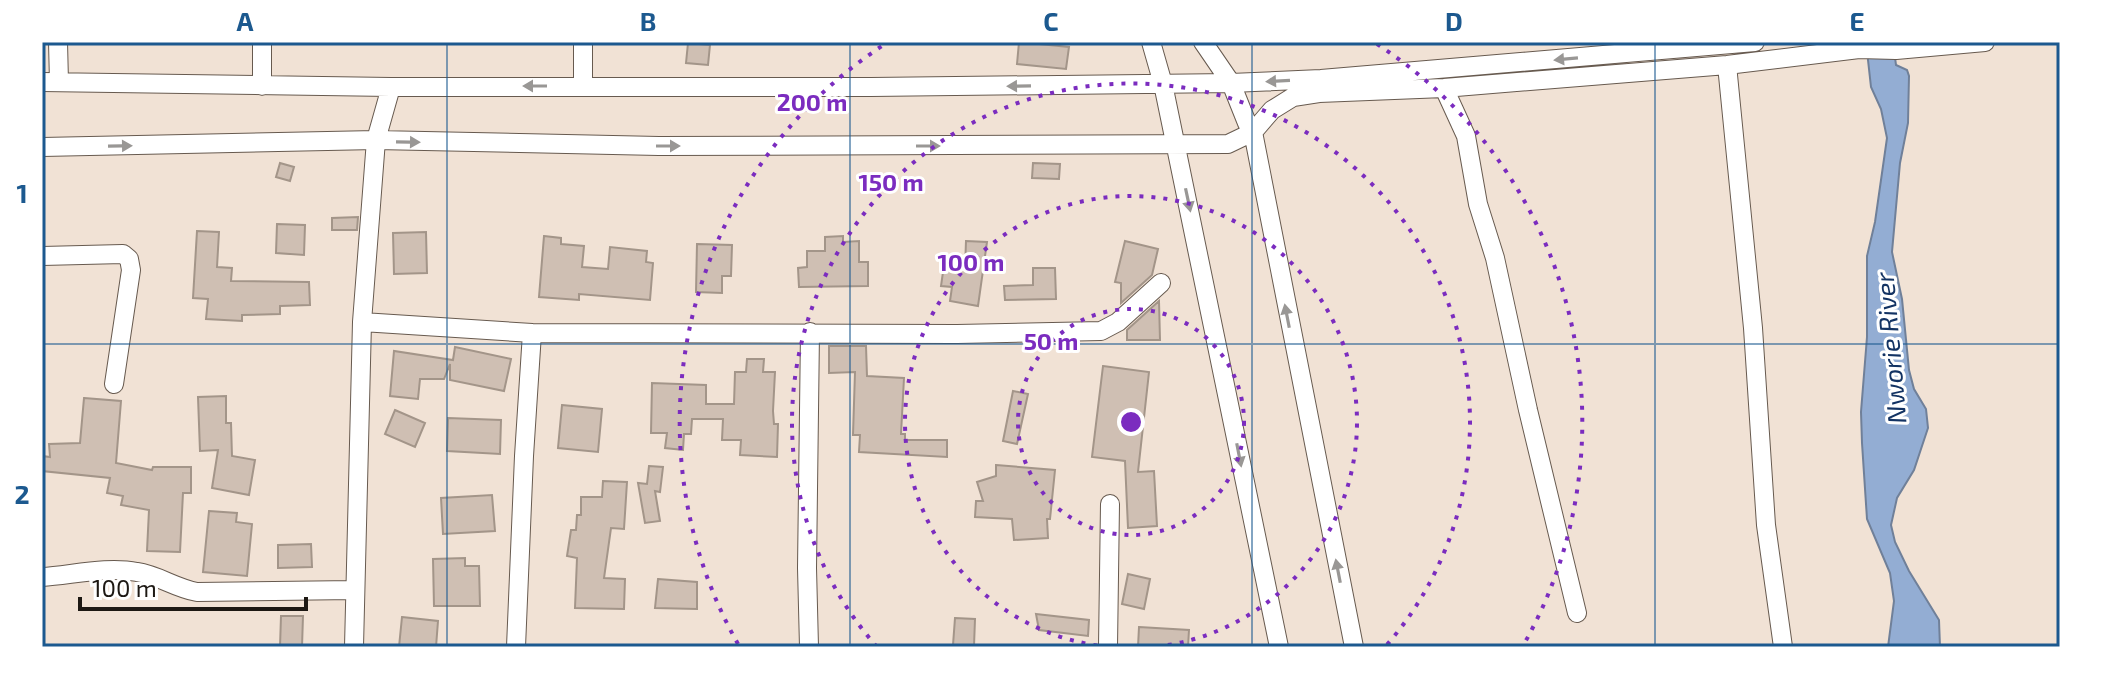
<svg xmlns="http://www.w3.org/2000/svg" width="2102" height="689" font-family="'Exo 2',sans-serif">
	<rect width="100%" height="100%" fill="#f1e2d5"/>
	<path fill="#93add3" stroke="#708099" stroke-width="2" d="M1866 42H1893L1896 65 1907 70 1909 76 1908 123 1900 163 1892 252 1902 299 1909 370 1914 389 1926 409 1928 428 1914 470 1897 498 1891 525 1895 542 1909 571 1939 620 1940 647H1888L1894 601 1890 573 1867 519 1862 443 1861 412 1867 337V256L1875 222 1887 138 1881 109 1871 87Z"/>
	<path fill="#cfbfb3" stroke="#a39589" stroke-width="2" d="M1019 42 1069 47 1066 69 1017 64Z
		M688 43 710 45 708 65 686 63Z
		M280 163 294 167 290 181 276 177Z
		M1033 163 1060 164 1059 179 1032 178Z
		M358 217 357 230H332V218Z
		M277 224 305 225 304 255 276 253Z
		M197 231 219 232 217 267 232 268 231 281 309 282 310 305 280 306V314L242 315V321L206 319 208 299 193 298Z
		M426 232 427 273 394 274 393 233Z
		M544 236 561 238V244L584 246 582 267 608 269 610 247 647 251 646 262 653 263 650 300 579 294V300L539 297Z
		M843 236V242L859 241V262H868V286L799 287 798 268 807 267V251H825V237Z
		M966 241 987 242 978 306 950 301 952 287 941 286 944 265 965 269Z
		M1125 241 1158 249 1152 275 1121 303V283L1115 282Z
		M697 244 732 245 731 276H722V293L696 292Z
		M1033 268H1055L1056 299 1005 300 1004 286 1033 285Z
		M1159 301 1160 340H1127V330Z
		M829 346H866L867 376 904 378 901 434H905V440H947V457L859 452 860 435H853L855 372 829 373Z
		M455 347 511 359 504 391 450 380V364L444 379H420L418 399 390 396 394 351 453 360Z
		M747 359H764L763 372H775L773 411 774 424H778L777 457 740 455 741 440H722L723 419H692L691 434H684L683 450 665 448 667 433H651L652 383 706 385V404H734L735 372H746Z
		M1103 366 1149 372 1138 472 1154 471 1157 526 1128 528 1125 461 1092 457Z
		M1013 391 1028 394 1017 444 1003 441Z
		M226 396V423H231L232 456 255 460 249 495 212 488 218 450 200 451 198 397Z
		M84 398 121 401 116 463 152 470 153 467H191V493H183L180 552 147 551 149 510 121 505 123 496 107 493 110 478 42 471V456L50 457 49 444 80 443Z
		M562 405 602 409 598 452 558 448Z
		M395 410 425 423 415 447 385 434Z
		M448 418 501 420 500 454 447 451Z
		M996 465 1055 470 1050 519H1047L1048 538 1014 540 1012 519 975 517 976 501H983L977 482 996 476Z
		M649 466 663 467 660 492 655 491 660 521 645 523 638 483 647 484Z
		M603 481 627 482 624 529 611 528 604 578 625 579 624 609 575 608 577 558 567 556 571 530H576L577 515H581V497H602Z
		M492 495 495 531 443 534 441 498Z
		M209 511 237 513 236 522 252 524 247 576 203 572Z
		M311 544 312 567 278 568V545Z
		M465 558V566H479L480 606H434L433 559Z
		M1128 574 1150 579 1144 609 1122 604Z
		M658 579 697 582V609L655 608Z
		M1036 614 1089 620 1088 636 1039 630Z
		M281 616H303L302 647H280Z
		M402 617 438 621 436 647H399Z
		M955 618 975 619 974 646 953 645Z
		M1139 627 1189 630 1188 647H1138Z"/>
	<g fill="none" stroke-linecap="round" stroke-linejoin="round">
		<defs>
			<path id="minor" d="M58 42 59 82
				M1151 42 1163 84 1279 647
				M1203 42 1231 83 1247 123 1253 132 1354 647
				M1727 65 1753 328 1766 525 1783 647
				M42 82 391 87H871L1231 83 1321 79 1755 42
				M262 86V42
				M583 86V42
				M1444 88 1466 136 1478 204 1495 258 1528 410 1577 613
				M42 147 376 140 659 146 1228 144 1253 132 1272 110 1293 97 1319 93 1444 88 1727 65 1859 49 1896 50 1985 42
				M42 256 123 254 129 259 131 270 114 384
				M362 322 532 333 957 334 1101 331 1118 322 1161 283
				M42 577C72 575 107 566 137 572 158 575 175 588 197 592L354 590
				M354 647 362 322 376 140 391 87
				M516 647 524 456 532 333
				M809 647 807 568 810 332
				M1108 647 1110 504"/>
		</defs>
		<use href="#minor" stroke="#675a4f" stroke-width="20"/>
		<use href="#minor" stroke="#fff" stroke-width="18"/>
	</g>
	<defs><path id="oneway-solid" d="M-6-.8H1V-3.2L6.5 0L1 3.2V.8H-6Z" transform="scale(2)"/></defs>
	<g fill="#999795">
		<use href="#oneway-solid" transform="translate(1566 59) rotate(175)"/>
		<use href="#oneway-solid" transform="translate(1278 81) rotate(177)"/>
		<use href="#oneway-solid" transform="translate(535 86) rotate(-180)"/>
		<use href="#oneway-solid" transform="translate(1019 86) rotate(179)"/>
		<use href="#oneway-solid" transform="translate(408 142) rotate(1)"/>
		<use href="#oneway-solid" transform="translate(120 146) rotate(-1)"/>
		<use href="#oneway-solid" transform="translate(668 146)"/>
		<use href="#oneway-solid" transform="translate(928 146)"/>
		<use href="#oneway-solid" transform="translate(1188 200) rotate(78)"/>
		<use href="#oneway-solid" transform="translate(1287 316) rotate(-101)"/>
		<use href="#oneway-solid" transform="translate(1239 455) rotate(79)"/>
		<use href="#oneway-solid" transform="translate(1338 571) rotate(-101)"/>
	</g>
	<path fill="none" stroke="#1c598f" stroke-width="2" stroke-opacity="0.55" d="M447 42V647M850 42V647M1252 42V647M1655 42V647M42 344H2060"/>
	<g fill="none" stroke="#7b2cbf" stroke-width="4" stroke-dasharray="4 8">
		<circle cx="1131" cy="422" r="113"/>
		<path d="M1109 647A226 226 0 1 1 1153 647"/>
		<path d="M877 647A339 339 0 1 1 1385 647"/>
		<path d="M738 644A451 451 0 0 1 885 44M1377 44A451 451 0 0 1 1524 644"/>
	</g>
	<g text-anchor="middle" stroke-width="6" stroke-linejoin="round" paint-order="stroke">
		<g font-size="26" font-style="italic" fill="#133363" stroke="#fff">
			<text transform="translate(1891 348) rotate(-95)" y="9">Nworie River</text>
		</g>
	</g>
	<circle cx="1131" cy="422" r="12" fill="#7b2cbf" stroke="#fff" stroke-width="4"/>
	<g font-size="24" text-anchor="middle" font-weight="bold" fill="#7b2cbf" stroke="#fff" stroke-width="6" stroke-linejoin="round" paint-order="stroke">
		<text x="812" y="111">200 m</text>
		<text x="891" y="191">150 m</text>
		<text x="971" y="271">100 m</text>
		<text x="1051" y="350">50 m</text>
	</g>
	<rect width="2102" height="689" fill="none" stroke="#ffffff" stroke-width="88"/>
	<path d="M80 597v12h226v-12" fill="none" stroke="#1d1813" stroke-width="4"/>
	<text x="92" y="597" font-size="24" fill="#1d1813" stroke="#ffffff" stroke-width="6" paint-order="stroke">100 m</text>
	<rect x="44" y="44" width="2014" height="601" fill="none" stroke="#1c598f" stroke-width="3"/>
	<g font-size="26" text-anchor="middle" font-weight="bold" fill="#1c598f">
		<text x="245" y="31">A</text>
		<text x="648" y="31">B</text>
		<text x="1051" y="31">C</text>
		<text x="1454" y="31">D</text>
		<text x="1857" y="31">E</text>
		<text x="22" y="203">1</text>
		<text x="22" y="504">2</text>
	</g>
</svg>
